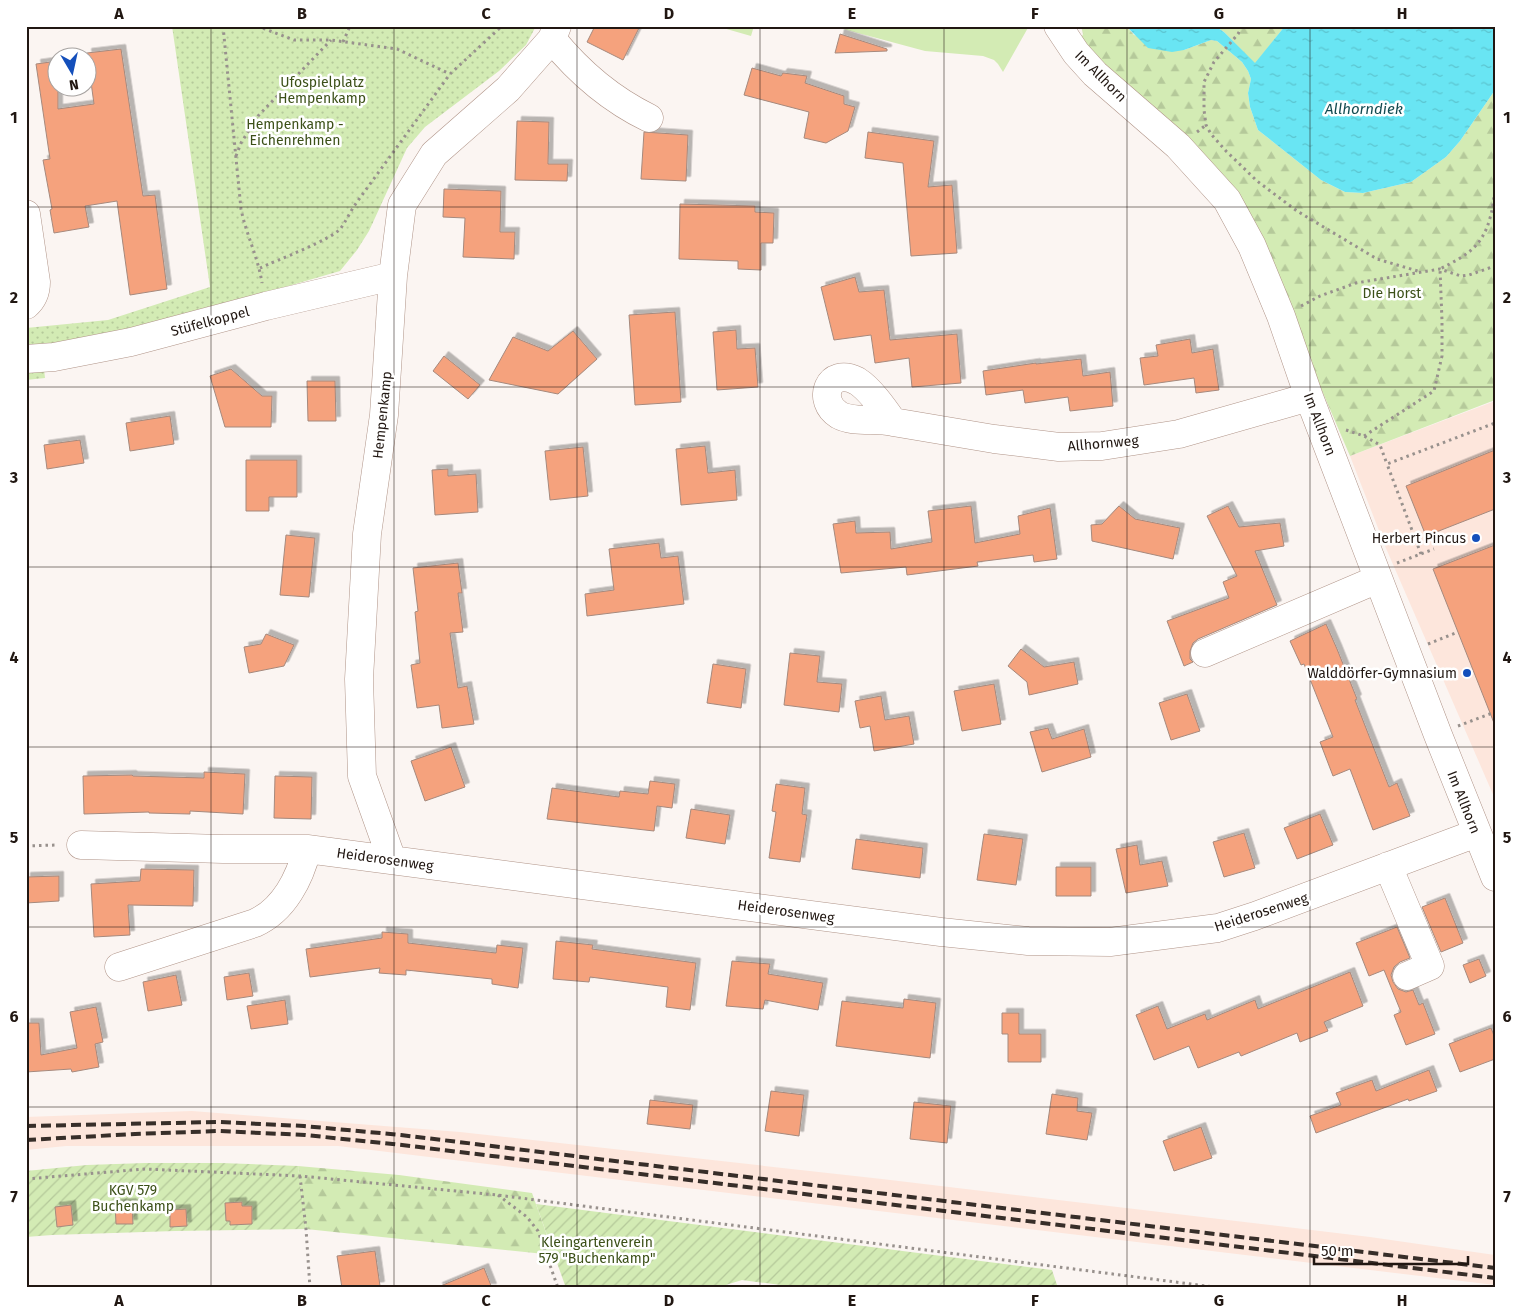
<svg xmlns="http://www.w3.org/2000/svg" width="1521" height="1314" font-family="'Fira Sans',sans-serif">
	<defs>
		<pattern id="forest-firs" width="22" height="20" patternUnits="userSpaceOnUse" patternTransform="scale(1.25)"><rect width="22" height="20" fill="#d3ebb4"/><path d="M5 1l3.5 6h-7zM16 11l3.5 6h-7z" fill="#b5c99a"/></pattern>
		<pattern id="park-dots" width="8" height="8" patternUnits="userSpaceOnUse" patternTransform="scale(1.25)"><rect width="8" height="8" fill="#d3ebb4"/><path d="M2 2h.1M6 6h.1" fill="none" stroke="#b5c99a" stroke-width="1.8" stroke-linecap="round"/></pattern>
		<pattern id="garden-furrows" width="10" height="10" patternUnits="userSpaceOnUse" patternTransform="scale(1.25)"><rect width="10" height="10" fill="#d3ebb4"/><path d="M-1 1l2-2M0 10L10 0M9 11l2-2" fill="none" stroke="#b5c99a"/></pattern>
		<pattern id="water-ripples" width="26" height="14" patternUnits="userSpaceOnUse" patternTransform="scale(1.25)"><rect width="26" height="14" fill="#69e5f3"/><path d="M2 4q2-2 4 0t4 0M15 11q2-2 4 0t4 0" fill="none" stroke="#5bc4cf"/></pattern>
		<filter id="shadow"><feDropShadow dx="4.5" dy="-4.5" stdDeviation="0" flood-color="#0004"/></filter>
	</defs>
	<rect width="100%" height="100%" fill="#fbf5f2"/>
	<path fill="#fde6dc" d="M1495 401V799L1385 546 1350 456Z
		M192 1111 460 1132 882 1179 1370 1237 1495 1255V1285L338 1146H66L26 1150V1117Z"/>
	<path fill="#d3ebb4" d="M716 26H754L751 36Z
		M832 26H1029L1003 72 998 64 994 60 983 56 925 51Z"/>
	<path fill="url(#forest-firs)" d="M1081 26H1126L1134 35 1184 50 1211 40 1217 41 1242 62 1248 71 1251 79 1248 93 1250 107 1258 130 1321 180 1345 192 1363 193 1411 182 1446 157 1460 141 1495 90V400L1350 456 1248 218 1078 45 1083 34Z
		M1215 26H1285L1255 64 1224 32Z
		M298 1166 399 1175 532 1193 554 1255 306 1229Z"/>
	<path fill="url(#park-dots)" d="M172 26H536L526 45 499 71 425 127 407 148 369 231 357 250 340 271 213 308 42 351 45 378 26 380V328L108 320 210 287Z"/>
	<path fill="url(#garden-furrows)" d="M145 1163H221L298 1166 306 1229 175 1231 52 1235 26 1237V1171L87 1165Z
		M536 1204 1052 1270 1058 1288H803L742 1280 716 1288H566Z"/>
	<path fill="url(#water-ripples)" d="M1126 26H1215L1224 32 1255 63 1285 26H1495V90L1460 141 1446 157 1411 182 1363 193 1345 192 1321 180 1258 130 1250 107 1248 93 1251 79 1248 71 1242 62 1217 41 1211 40 1184 50 1172 52 1148 48Z"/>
	<path fill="#f5a27d" stroke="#a5897d" filter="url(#shadow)" d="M595 26H640L623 60 587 42Z
		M840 34 887 49V51L835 53Z
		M121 49 143 196 155 195 167 289 130 295 117 201 85 206 89 227 54 233 50 210 52 209 43 160 50 159 36 64 58 61V109L94 104 87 53Z
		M752 68 781 76 783 73 807 76 805 83 844 96V104L855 107 848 131 826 143 804 138 809 112 744 95Z
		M517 121 549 122 548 164H568L567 181 515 180Z
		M644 132 688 135 686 181 641 179Z
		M868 132 934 141 928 187 952 185 957 253 911 256 903 163 865 158Z
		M444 189 501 191 500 232H515L514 259 463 257 465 218 443 217Z
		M680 204 755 206V212L774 213 773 243H761V270L738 269V261L679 259Z
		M855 277 859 292 884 290 890 340 957 334 961 383 912 387 909 358 875 363 871 335 834 340 821 287Z
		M675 312 681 402 635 405 629 315Z
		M736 330 737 349 755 348 758 387 717 390 713 332Z
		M573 331 597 359 558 394 489 380 513 337 548 351Z
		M1190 339 1192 353 1213 349 1219 390 1196 393 1194 378 1144 385 1140 358 1158 356 1156 345Z
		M444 356 480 385 468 399 433 371Z
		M1081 359 1083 376 1110 372 1113 406 1070 411 1068 397 1025 403 1023 390 986 395 983 371 1036 363V364Z
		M231 369 262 396H272L271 427H225L210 376Z
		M307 381H335L336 421H308Z
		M170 416 174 444 130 451 126 423Z
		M80 440 84 463 47 469 44 445Z
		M705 446 708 473 735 470 737 500 681 505 676 449Z
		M583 447 588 496 550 500 545 451Z
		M1495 450V509L1426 536 1406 486Z
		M246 460H297V497H269V511H246Z
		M448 469V476L476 474 478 512 435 515 432 470Z
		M971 506 975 543 1020 534 1018 516 1050 508 1057 559 1034 562 1033 555 977 562 978 566 907 575 906 567 841 573 833 524 855 521 856 533 890 532 891 549 932 542 928 511Z
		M1119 506 1135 519 1180 528 1173 559 1092 541 1091 525 1102 524Z
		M1228 506 1239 527 1280 523 1284 546 1255 551 1277 605 1198 639 1193 643 1190 651V659L1193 662 1184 666 1167 621 1229 598 1223 582 1237 576 1207 516Z
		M286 535 315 538 309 597 280 595Z
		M659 543 661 558 678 556 684 604 587 616 585 594 614 590 609 549Z
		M1495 545V723H1494L1433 569Z
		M458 563 462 593H458L463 632 450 633 458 688 467 686 474 724 442 728 439 705 417 708 411 665 420 663 415 612 418 611 413 568Z
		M1326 624 1337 649 1357 699 1355 700 1389 787 1397 783 1410 816 1373 830 1350 769 1333 776 1320 742 1333 737 1304 664 1301 665 1290 641Z
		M266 634 294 645 284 666 249 673 244 647 261 644Z
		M1021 649 1044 667 1074 662 1078 684 1029 695 1027 682 1008 666Z
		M790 653 820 656 817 682 842 684 839 712 784 705Z
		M713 664 746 669 741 708 707 703Z
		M994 684 1001 724 962 731 954 691Z
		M1187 694 1200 731 1171 740 1159 703Z
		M881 696 885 720 909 716 914 744 874 751 870 726 860 728 855 701Z
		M1048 728 1052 739 1084 729 1091 757 1042 772 1030 732Z
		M451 747 465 787 425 801 411 761Z
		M204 772 245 774 243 814 190 811V814L149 813V812L84 814 83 776 132 775 133 776 204 778Z
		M275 776 312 777 311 819 274 818Z
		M650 781 675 784 672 808 657 806 654 831 547 819 552 788 619 797 620 791 648 794Z
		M776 784 805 788 802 814 807 815 800 862 769 858 776 812 772 811Z
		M691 809 730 815 725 844 686 838Z
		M1320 814 1333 845 1297 859 1284 828Z
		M1244 833 1255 868 1224 877 1213 842Z
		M984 834 1023 839 1016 885 977 880Z
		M856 839 923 848 920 878 852 869Z
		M1137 845 1140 865 1162 861 1168 886 1126 893 1116 849Z
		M1056 867H1091V896H1056Z
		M141 869 194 870 193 906 128 905 130 935 94 937 91 884 140 881Z
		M59 876V901L26 903V877Z
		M1445 898 1463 943 1441 952 1422 907Z
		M1397 927 1410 958 1400 962 1394 967 1391 975 1393 982 1398 989 1406 992 1413 990 1419 1005 1423 1003 1435 1034 1406 1045 1394 1015 1401 1012 1384 970 1369 976 1356 943Z
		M382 932 408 934V943L496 953 497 945 523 948 518 988 492 984V979L406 970V975L379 973 380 968 310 977 306 949 382 938Z
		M556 941 593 945 592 949 696 963 690 1010 666 1007 668 987 590 977 589 982 553 979Z
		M1479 959 1486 976 1470 983 1463 965Z
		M732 961 770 964 768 974 823 983 818 1010 765 1000 763 1009 726 1006Z
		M1350 972 1363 1006 1324 1022 1328 1031 1300 1042 1297 1033 1241 1056 1239 1052 1198 1068 1189 1046 1154 1060 1136 1015 1158 1006 1167 1029 1205 1014 1207 1020 1255 1000 1258 1009Z
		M249 973 253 996 227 1000 224 977Z
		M176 975 182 1005 148 1011 143 982Z
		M904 999 936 1003 930 1058 836 1046 842 1001 903 1008Z
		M285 1000 288 1024 251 1029 247 1006Z
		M96 1007 103 1042 95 1044 99 1067 72 1072 71 1069 26 1072V1023H39L41 1055 77 1048 70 1012Z
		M1002 1013H1019V1034H1041V1062H1008V1034H1002Z
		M1491 1028 1495 1038V1059L1460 1072 1449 1044Z
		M1429 1070 1437 1091 1409 1101 1408 1099 1316 1133 1310 1116 1341 1105 1336 1093 1372 1080 1376 1091Z
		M771 1091 804 1095 799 1136 765 1131Z
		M1052 1094 1078 1098 1077 1111 1092 1113 1087 1140 1046 1134Z
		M650 1100 693 1105 690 1129 647 1124Z
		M914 1102 951 1106 947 1143 910 1139Z
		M1201 1127 1212 1158 1174 1171 1163 1141Z
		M242 1202V1206H252V1224L230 1225V1221H226L225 1203Z
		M132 1203 133 1224H116L115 1204Z
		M71 1205 73 1225 57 1227 55 1207Z
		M186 1209 187 1226 170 1227V1210Z
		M375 1251 380 1286 365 1288H342L337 1256Z
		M484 1268 492 1288H438V1287Z"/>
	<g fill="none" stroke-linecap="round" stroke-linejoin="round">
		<defs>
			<path id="minor" d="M1058 26 1076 53 1095 74 1178 146 1227 200 1252 246 1281 316 1309 397 1438 735 1495 877
				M552 39C578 71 612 100 649 118
				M26 214 36 282C36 291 33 299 26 305
				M26 359 54 357 131 342 266 306 393 276
				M893 422C884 409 870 389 857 381 828 366 816 401 839 415 853 423 877 418 893 422L994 439 1059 447 1102 446 1179 434 1309 397
				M1205 653 1378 579
				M81 845 223 849H307L941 932 1028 941 1110 942 1218 928 1255 916 1477 833
				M392 860 362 776 359 679 367 534 384 415 393 276 402 205 434 154 508 89 552 39 557 26
				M1388 866 1430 966 1407 976
				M119 967 255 923C284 910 300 878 307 849"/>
		</defs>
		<use href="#minor" stroke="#b09488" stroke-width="29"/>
		<path stroke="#98918d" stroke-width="3" stroke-dasharray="2.5 4" stroke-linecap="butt" d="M223 26 241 209C246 234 258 257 262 283
			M257 26 294 40H331L397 49 450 74
			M1242 26 1238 34 1214 62 1204 82V110L1206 125 1211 134 1226 151 1257 181 1297 211 1377 259 1421 272
			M343 42 350 26
			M1197 132 1206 125
			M236 156 241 143 258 116 331 40
			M260 268C275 261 333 239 341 228 346 221 351 210 357 202L450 74 502 26
			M1301 306 1320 296 1356 283 1440 269 1461 276 1469 275 1495 266
			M1346 430 1364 436 1380 445 1387 464
			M1364 436 1434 391 1442 356V321L1440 269C1465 256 1482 248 1490 218 1493 209 1493 200 1495 191
			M1421 554 1387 464 1495 423
			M1397 563 1434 549
			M1428 644 1458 632
			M1458 726 1495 712
			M26 846 57 845
			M300 1176 306 1229 310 1288
			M26 1179 145 1169 300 1176 497 1195 1222 1288
			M498 1195 527 1217 538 1231 558 1288"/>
		<use href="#minor" stroke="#fff" stroke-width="28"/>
		<path stroke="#372e29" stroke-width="4" stroke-dasharray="10 5" stroke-linecap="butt" d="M26 1126 219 1122 304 1126 401 1135 1495 1268
			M26 1140 135 1134 219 1131 305 1135 402 1145 1495 1278"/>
	</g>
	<path fill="none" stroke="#211712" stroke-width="1" stroke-opacity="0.55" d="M211 26V1288M394 26V1288M577 26V1288M760 26V1288M944 26V1288M1127 26V1288M1310 26V1288M26 207H1495M26 387H1495M26 567H1495M26 747H1495M26 927H1495M26 1107H1495"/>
	<g fill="#144fbb" stroke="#fff" stroke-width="2">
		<circle cx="1476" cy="538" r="5"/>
		<circle cx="1467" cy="673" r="5"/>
	</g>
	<g text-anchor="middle" stroke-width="5" stroke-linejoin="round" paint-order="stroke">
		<g font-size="14" fill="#211712" stroke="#fff">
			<text transform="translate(1101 76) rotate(45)" y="5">Im Allhorn</text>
			<text transform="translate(210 321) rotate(-15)" y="5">Stüfelkoppel</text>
			<text transform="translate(382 415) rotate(-84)" y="5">Hempenkamp</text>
			<text transform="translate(1320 424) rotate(69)" y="5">Im Allhorn</text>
			<text transform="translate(1103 443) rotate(-5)" y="5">Allhornweg</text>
			<text transform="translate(1464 802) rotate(68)" y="5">Im Allhorn</text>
			<text transform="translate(385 859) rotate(8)" y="5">Heiderosenweg</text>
			<text transform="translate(786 911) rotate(8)" y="5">Heiderosenweg</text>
			<text transform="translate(1261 912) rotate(-18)" y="5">Heiderosenweg</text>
		</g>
		<g font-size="14" fill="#3c5018" stroke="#fff">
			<text x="322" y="87">Ufospielplatz<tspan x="322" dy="16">Hempenkamp</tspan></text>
			<text x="295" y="129">Hempenkamp -<tspan x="295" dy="16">Eichenrehmen</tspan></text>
			<text x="1392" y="298">Die Horst</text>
			<text x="133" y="1195">KGV 579<tspan x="133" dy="16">Buchenkamp</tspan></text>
			<text x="597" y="1247">Kleingartenverein<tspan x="597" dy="16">579 "Buchenkamp"</tspan></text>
		</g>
		<g font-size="14" fill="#211712" stroke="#fff" text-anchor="end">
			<text x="1466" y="543">Herbert Pincus</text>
			<text x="1457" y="678">Walddörfer-Gymnasium</text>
		</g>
		<g font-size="15" font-style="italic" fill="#134b51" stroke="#fff">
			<text x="1364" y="114">Allhorndiek</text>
		</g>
	</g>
	<rect width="1521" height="1314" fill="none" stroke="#ffffff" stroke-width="55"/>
	<g transform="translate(72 72) rotate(171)"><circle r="24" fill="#ffffff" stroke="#a6a2a0"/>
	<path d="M0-4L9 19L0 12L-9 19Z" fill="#144fbb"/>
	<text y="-8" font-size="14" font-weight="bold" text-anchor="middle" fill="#211712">N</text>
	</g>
	<path d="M1314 1256v8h154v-8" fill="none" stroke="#211712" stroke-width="2.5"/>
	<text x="1321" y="1256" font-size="15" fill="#211712" stroke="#ffffff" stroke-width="4" paint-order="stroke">50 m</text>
	<rect x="28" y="28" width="1466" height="1258" fill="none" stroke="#211712" stroke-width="2"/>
	<g font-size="16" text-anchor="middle" font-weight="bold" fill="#211712">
		<text x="119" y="19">A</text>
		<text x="302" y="19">B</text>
		<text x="486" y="19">C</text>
		<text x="669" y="19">D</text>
		<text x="852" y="19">E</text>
		<text x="1035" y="19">F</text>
		<text x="1219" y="19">G</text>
		<text x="1402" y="19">H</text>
		<text x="14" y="123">1</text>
		<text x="1507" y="123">1</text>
		<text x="14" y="303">2</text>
		<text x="1507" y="303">2</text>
		<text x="14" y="483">3</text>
		<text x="1507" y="483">3</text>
		<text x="14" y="663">4</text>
		<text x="1507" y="663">4</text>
		<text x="14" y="843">5</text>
		<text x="1507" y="843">5</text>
		<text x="14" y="1022">6</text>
		<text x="1507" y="1022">6</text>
		<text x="14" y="1202">7</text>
		<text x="1507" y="1202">7</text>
		<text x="119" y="1306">A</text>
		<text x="302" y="1306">B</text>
		<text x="486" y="1306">C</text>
		<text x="669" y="1306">D</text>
		<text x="852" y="1306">E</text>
		<text x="1035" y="1306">F</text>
		<text x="1219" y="1306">G</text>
		<text x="1402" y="1306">H</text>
	</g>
</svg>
